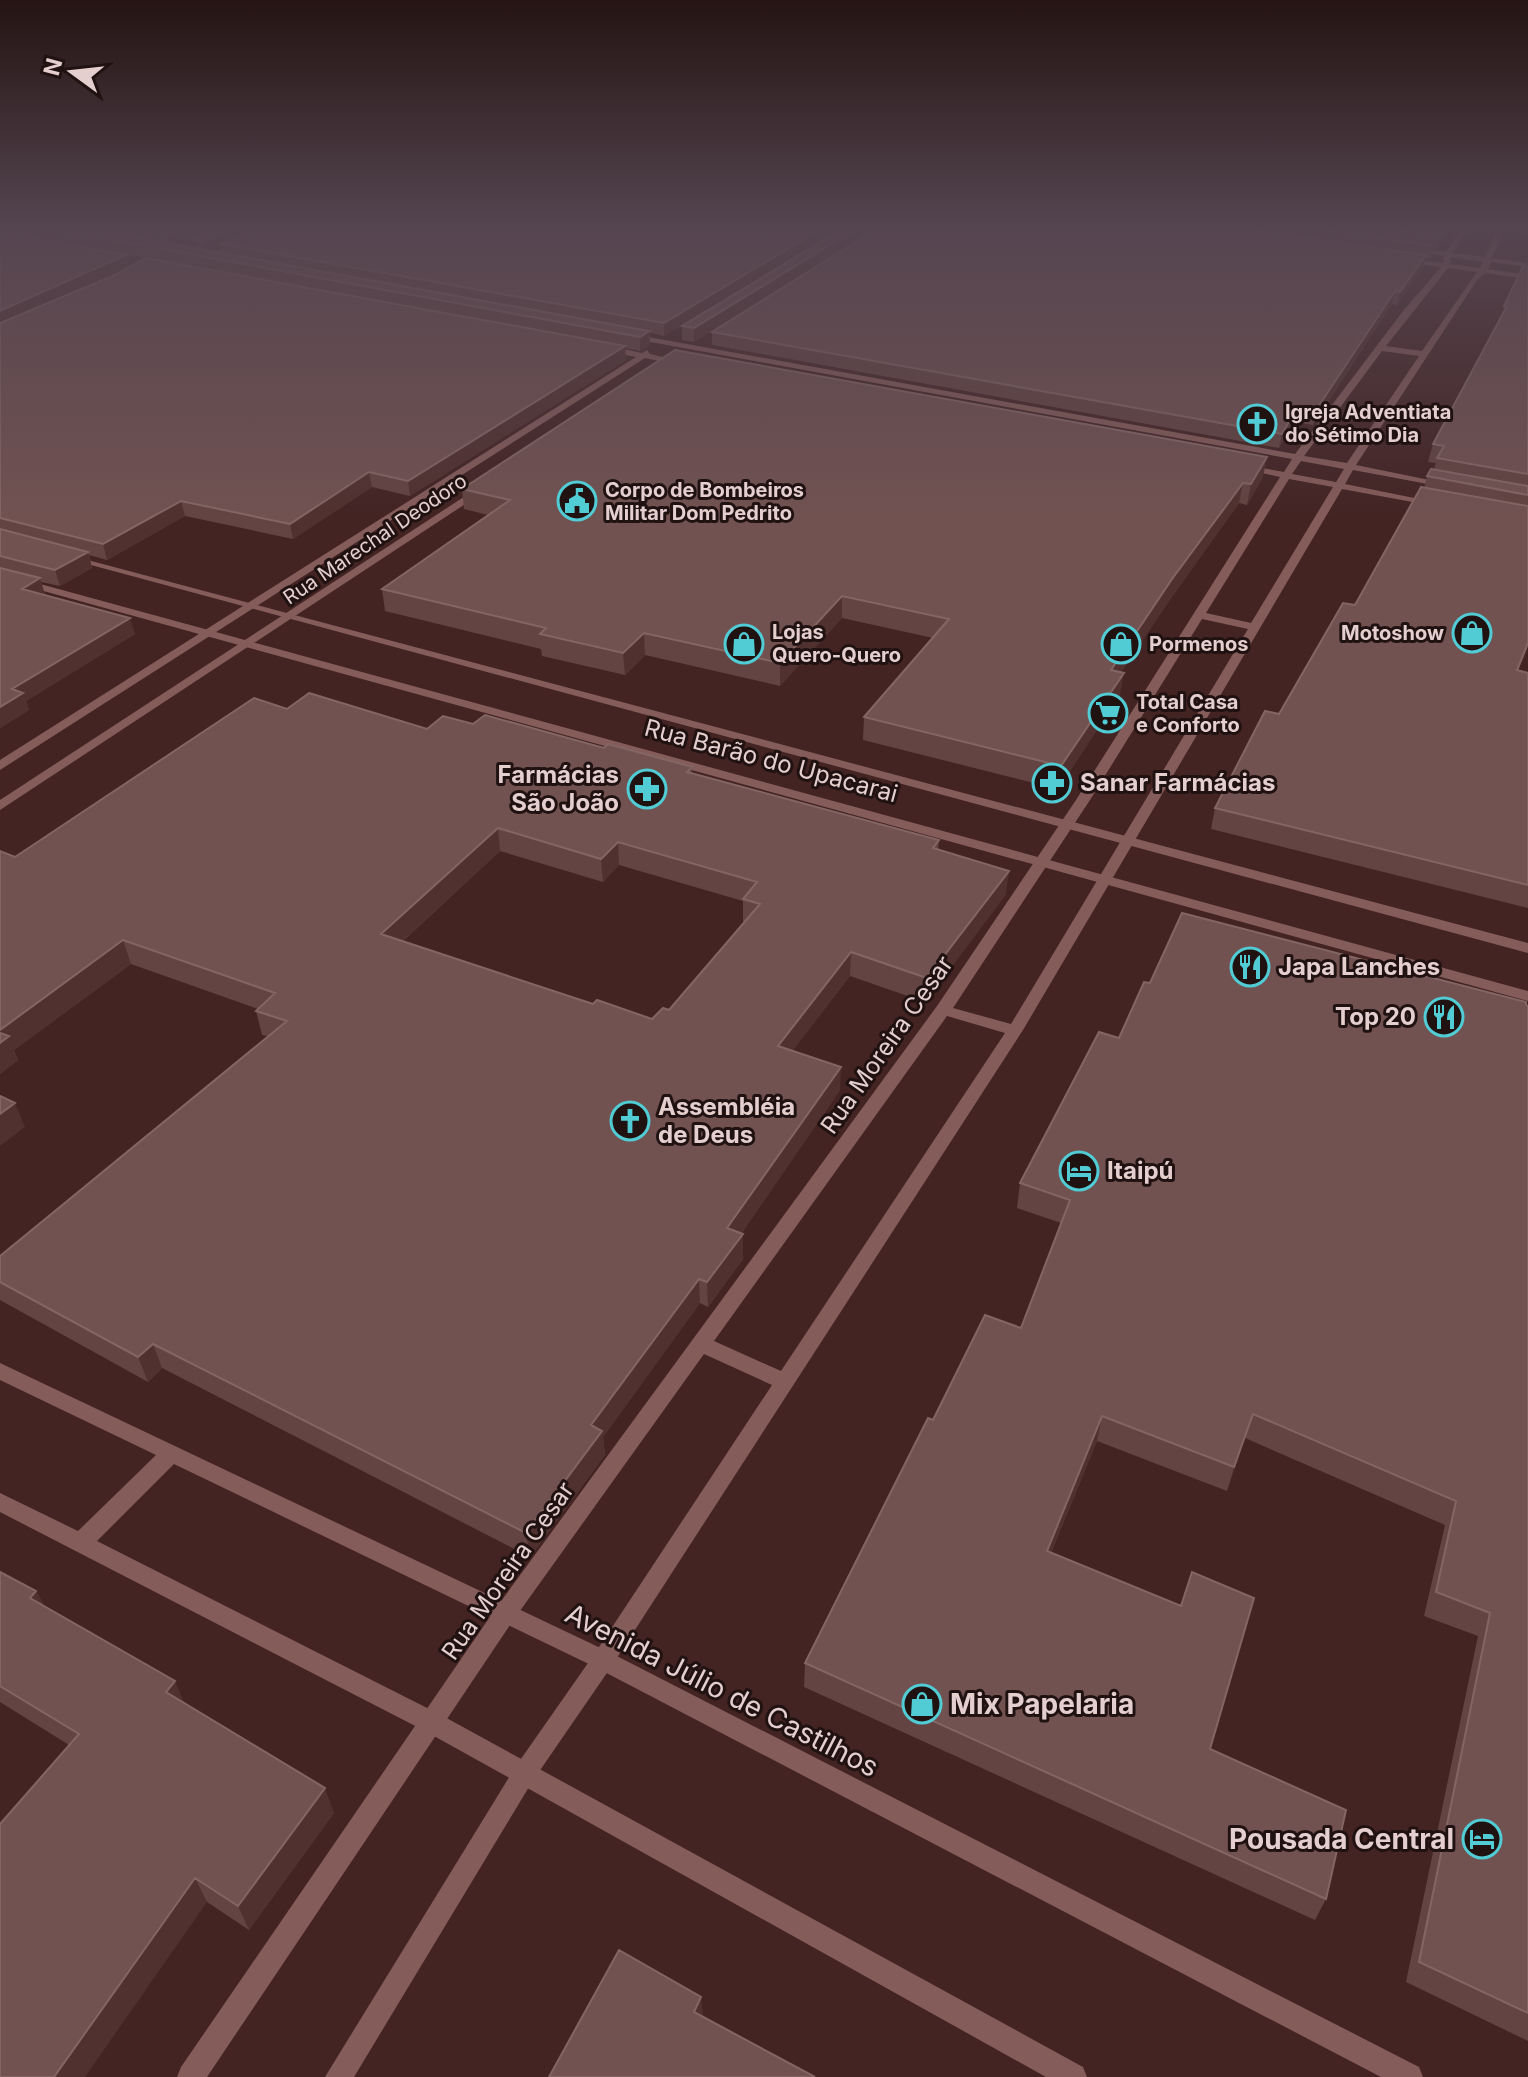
<svg xmlns="http://www.w3.org/2000/svg" width="1528" height="2077" font-family="Inter,sans-serif">
	<rect width="100%" height="100%" fill="#432423"/>
	<g fill="none" stroke-linecap="round" stroke-linejoin="round">
		<path fill="#845c5a" fill-rule="evenodd" d="M277 226H287L201 262 194 260Z
			M1462 226H1469L1453 253 1485 257 1499 226H1506L1492 258 1528 263V267L1491 262 1488 269 1528 275V279L1485 273 1477 280 1356 465 1449 484 1444 487 1353 470 1345 484 1439 503 1434 506 1342 489 1023 1030 611 1667 532 1782 354 2077H325L516 1766 595 1653 772 1385 704 1354 512 1622 207 2077H177L181 2067 496 1608 937 1006 1076 800 1280 477 1240 468 1245 465 1284 472 1292 459 629 338 625 335 626 333 1295 454 1403 311 1441 267 1403 262 1400 258 1443 263 1444 256 1407 250 1411 248 1446 252ZM1451 257 1483 262 1480 268 1450 264ZM1448 268 1477 272 1422 351 1386 346ZM1382 351 1419 356 1347 463 1304 456ZM1301 461 1344 469 1336 482 1292 474ZM1289 479 1333 487 1251 623 1206 613ZM1202 619 1248 629 1011 1024 953 1008 1090 800ZM947 1016 1005 1033 781 1371 714 1341Z
			M604 345 642 353 647 350 650 354 687 363 683 366 645 358 0 770V760L636 357 601 350V346Z
			M476 489 485 491 0 810V800Z"/>
		<path fill="#845c5a" fill-rule="evenodd" d="M65 554 1528 943V953L65 558Z
			M0 573 1528 991V1001L0 579Z
			M0 1363 611 1653 1419 2067 1423 2077H1381L595 1667 174 1464 97 1541 441 1715 1083 2067 1087 2077H1046L425 1731 0 1512V1493L78 1531 156 1455 0 1380Z"/>
	</g>
	<path fill="#634442" fill-rule="evenodd" d="M0 226H846L664 336 650 333V345L640 351 625 348 626 360 410 496 372 487 293 539 185 516 107 560 89 555 92 568 60 586 41 582 45 595 135 634 26 701 29 710 0 728ZM192 240 194 248 178 246ZM222 246 224 254 209 251ZM107 251 148 258 129 267ZM124 270 115 275 82 289 111 276Z
		M847 226H880L694 342 682 340V326Z
		M881 226H1452L1437 248 1433 247 1430 258H1426L1423 268 1397 305 1392 304 1313 425 1294 422 1279 448 712 345V332Z
		M1528 256V646L1518 671 1528 673V908L1211 829 1215 808 1355 605 1424 488 1427 476 1434 469 1436 463 1428 462 1433 444 1501 318 1504 306 1525 266Z
		M1263 477 1247 505 1239 503 1169 601 1121 672 1120 695 1058 789 863 740 864 717 933 638 842 618 780 686 645 655 625 675 542 656 541 649 385 611 382 589 488 515 464 509 462 489Z
		M287 709 427 729 473 724 604 748 692 767V773L939 840 938 850 1006 894 925 1002 850 976 792 1051 840 1090 741 1234 743 1259 708 1307 700 1303 603 1437 605 1455 530 1557 162 1368 148 1382 0 1300V1256L268 1036 262 1035 256 1011 258 1009 131 964 14 1050 18 1060 0 1074 15 857ZM500 851 603 882 619 865 743 901V922H744L669 1010 652 1019 593 1004 403 941Z
		M1150 983 1528 1006V2041L1406 1982 1478 1636 1424 1616 1445 1525 1245 1438 1227 1491 1097 1441 1051 1553 1210 1749 1326 1899 1315 1920 804 1687 805 1663 933 1420 1021 1328 1061 1223 1017 1208 1020 1183 1119 1038Z
		M0 1572 36 1591 44 1606 185 1703 334 1813 249 1930 207 1902 69 1745 0 1702Z"/>
	<path fill="#50312f" d="M194 226H228L192 239V240L175 247 172 235Z
		M237 226H268L222 244V246L205 253 202 241Z
		M826 226H846L664 336V323Z
		M861 226H880L694 342V328Z
		M1447 226H1452L1437 248 1440 236Z
		M1402 231 1400 241 1395 235Z
		M126 255 129 267 0 326V311Z
		M1426 255 1423 268 1397 305 1400 292Z
		M1395 291 1392 304 1313 425 1316 410Z
		M649 331 650 345 640 351V337Z
		M625 346 626 360 410 496 408 481Z
		M1297 408 1294 422 1279 448 1282 434Z
		M1267 457 1263 477 1247 505 1251 484Z
		M369 472 372 487 293 539 290 524Z
		M1243 483 1239 503 1169 601 1108 692 1111 670 1172 579Z
		M181 501 185 516 107 560 103 544Z
		M88 552 92 568 60 586 55 570Z
		M40 578 45 595 22 589Z
		M842 596V618L780 686V663Z
		M130 618 135 634 26 701 29 710 0 728V707L12 689Z
		M644 633 645 655 625 675 623 653Z
		M1124 673 1120 695 1058 789 1061 766Z
		M498 828 500 851 385 957 381 934Z
		M618 842 619 865 603 882 601 859Z
		M1009 871 1006 894 925 1002 927 978Z
		M123 940 131 964 14 1050 18 1060 0 1074V1030Z
		M851 952 850 976 778 1070V1046Z
		M841 1067 840 1090 728 1253 727 1228Z
		M15 1103 25 1127 0 1146V1114Z
		M743 1234V1259L708 1307 707 1282Z
		M699 1279 700 1303 603 1437 605 1455 530 1557 526 1533 591 1425Z
		M153 1344 162 1368 148 1382 138 1357Z
		M1253 1414 1245 1438 1227 1491 1234 1467Z
		M1102 1416 1097 1441 1042 1575 1047 1551Z
		M36 1591 50 1618 30 1598Z
		M175 1681 186 1707 166 1692Z
		M325 1788 334 1813 249 1930 238 1906Z
		M195 1878 207 1902 85 2077H54Z
		M701 1997 703 2015 695 2030 694 2012Z"/>
	<path fill="#715251" stroke="#836664" stroke-width="2" fill-rule="evenodd" d="M24 226H73L649 331 640 337 146 246Z
		M125 226H194L172 235Z
		M222 226H237L202 241 192 239Z
		M264 226H826L664 323 222 244Z
		M847 226H861L694 328 682 326Z
		M881 226H1224L1426 255 1400 292 1395 291 1316 410 1297 408 1282 434 712 332Z
		M1291 226H1447L1440 236 1402 231 1395 235 1397 239 1433 246Z
		M0 232 126 255 0 311Z
		M145 258 625 346 408 481 369 472 290 524 181 501 103 544 0 518V323L115 275Z
		M1523 266H1528V474L1437 458 1444 446 1433 444 1507 306H1504Z
		M675 350 1267 457 1251 484 1243 483 1172 579 1111 670 1124 673 1061 766 864 717 949 619 842 596 780 663 644 633 623 653 540 634 546 628 382 589 510 500 462 489Z
		M1431 469 1528 486V495L1427 476Z
		M1421 487 1528 506V643L1517 670 1528 673V885L1215 808 1265 711 1279 714 1343 603 1355 605Z
		M0 529 88 552 55 570 0 556Z
		M0 568 40 578 22 589 130 618 12 689 23 693 0 707Z
		M309 693 427 729 443 716 473 724 485 715 604 748 608 744 692 767 687 772 939 840 933 848 1009 871 927 978 851 952 778 1046 841 1067 727 1228 743 1234 707 1282 699 1279 591 1425 602 1431 526 1533 153 1344 138 1357 0 1282V1256L287 1021 256 1011 275 993 123 940 0 1030V851L15 857 254 698 287 709ZM498 828 601 859 618 842 757 882 743 899 760 904 669 1010 663 1008 652 1019 597 1000 593 1004 381 934Z
		M1182 913 1526 1002V1005L1528 1006V2013L1419 1962 1490 1613 1436 1592 1456 1501 1253 1414 1234 1467 1102 1416 1047 1551 1181 1606 1192 1572 1254 1598 1210 1749 1346 1810 1326 1899 805 1663 928 1418 933 1420 985 1315 1021 1328 1070 1200 1020 1183 1099 1032 1119 1038 1144 982 1150 983Z
		M0 1033 9 1036 0 1043Z
		M0 1096 15 1103 0 1114Z
		M0 1572 36 1591 30 1598 175 1681 166 1692 325 1788 238 1906 195 1878 54 2077H0V1824L79 1734 0 1686Z
		M619 1950 701 1997 694 2012 815 2077H549Z"/>
	<linearGradient id="sky" x2="0" y2="1"><stop stop-color="#251413"/><stop offset="0.44" stop-color="#554550"/><stop offset="1" stop-color="#554550" stop-opacity="0"/></linearGradient>
	<rect width="1528" height="517" fill="url(#sky)"/>
	<defs>
		<symbol id="church-ring" viewBox="-11 -11 22 22"><circle r="9.5" fill="#201211" stroke="#51ccd5" stroke-width="1.5"/><path d="M-1.2-6h2.4v3.5h3.3v2.4h-3.3V6h-2.4V-.1h-3.3v-2.4h3.3Z" fill="#51ccd5"/></symbol>
		<symbol id="civic-ring" viewBox="-11 -11 22 22"><circle r="9.5" fill="#201211" stroke="#51ccd5" stroke-width="1.5"/><path d="M-.6-6.5H3V-4.5H.6V-3L4-1V1h2V6H-6V1h2V-1L-.6-3ZM-1.2 2.5V6h2.4V2.5Z" fill="#51ccd5"/></symbol>
		<symbol id="shop-ring" viewBox="-11 -11 22 22"><circle r="9.5" fill="#201211" stroke="#51ccd5" stroke-width="1.5"/><path d="M-5-2.5h2.3a2.7 3.5 0 0 1 5.4 0H5L5.5 6h-11ZM-1.5-2.5h3a1.5 2.3 0 0 0-3 0Z" fill="#51ccd5"/></symbol>
		<symbol id="supermarket-ring" viewBox="-11 -11 22 22"><circle r="9.5" fill="#201211" stroke="#51ccd5" stroke-width="1.5"/><path d="M-6-5.5h2.5l.6 2H6L4.5 2H-2.5L-4.4-4H-6ZM-1.5 3.2a1.3 1.3 0 1 0 .1 0ZM3 3.2a1.3 1.3 0 1 0 .1 0Z" fill="#51ccd5"/></symbol>
		<symbol id="pharmacy-ring" viewBox="-11 -11 22 22"><circle r="9.5" fill="#201211" stroke="#51ccd5" stroke-width="1.5"/><path d="M-2-6h4v4h4v4h-4v4h-4v-4h-4v-4h4Z" fill="#51ccd5"/></symbol>
		<symbol id="restaurant-ring" viewBox="-11 -11 22 22"><circle r="9.5" fill="#201211" stroke="#51ccd5" stroke-width="1.5"/><path d="M-5-6h1v4h1v-4h1v4h1v-4h1v5L-1.5 .5V6h-2V.5L-5-1ZM5-6V6H3V1.5H1.5Q1.5-4 5-6Z" fill="#51ccd5"/></symbol>
		<symbol id="hotel-ring" viewBox="-11 -11 22 22"><circle r="9.5" fill="#201211" stroke="#51ccd5" stroke-width="1.5"/><path d="M-6-4.5h1.5V1H6V5H4.5V3h-9V5H-6ZM-4 0a1.8 1.8 0 1 1 3.6 0ZM.5 0V-2.5h3Q6-2.5 6 0Z" fill="#51ccd5"/></symbol>
	</defs>
	<g fill-rule="evenodd">
		<use href="#church-ring" x="1235" y="402" width="44" height="44"/>
		<use href="#civic-ring" x="555" y="479" width="44" height="44"/>
		<use href="#shop-ring" x="1450" y="611" width="44" height="44"/>
		<use href="#shop-ring" x="722" y="622" width="44" height="44"/>
		<use href="#shop-ring" x="1099" y="622" width="44" height="44"/>
		<use href="#supermarket-ring" x="1086" y="691" width="44" height="44"/>
		<use href="#pharmacy-ring" x="1030" y="761" width="44" height="44"/>
		<use href="#pharmacy-ring" x="625" y="767" width="44" height="44"/>
		<use href="#restaurant-ring" x="1228" y="945" width="44" height="44"/>
		<use href="#restaurant-ring" x="1422" y="995" width="44" height="44"/>
		<use href="#church-ring" x="608" y="1099" width="44" height="44"/>
		<use href="#hotel-ring" x="1057" y="1149" width="44" height="44"/>
		<use href="#shop-ring" x="900" y="1682" width="44" height="44"/>
		<use href="#hotel-ring" x="1460" y="1817" width="44" height="44"/>
	</g>
	<g text-anchor="middle" stroke-width="6" stroke-linejoin="round" paint-order="stroke">
		<g font-size="20" font-weight="bold" fill="#e4cfce" stroke="#201211" text-anchor="start">
			<text x="1285" y="419">Igreja Adventiata<tspan x="1285" dy="23">do Sétimo Dia</tspan></text>
			<text x="605" y="497">Corpo de Bombeiros<tspan x="605" dy="23">Militar Dom Pedrito</tspan></text>
			<text x="772" y="639">Lojas<tspan x="772" dy="23">Quero-Quero</tspan></text>
			<text x="1444" y="640" text-anchor="end">Motoshow</text>
			<text x="1149" y="651">Pormenos</text>
			<text x="1136" y="709">Total Casa<tspan x="1136" dy="23">e Conforto</tspan></text>
		</g>
		<g font-size="20" fill="#e4cfce" stroke="#201211">
			<text transform="translate(375 539) rotate(-34)" y="7">Rua Marechal Deodoro</text>
		</g>
		<g font-size="24" fill="#e4cfce" stroke="#201211">
			<text transform="translate(771 761) rotate(15)" y="8">Rua Barão do Upacarai</text>
			<text transform="translate(887 1045) rotate(-55)" y="8">Rua Moreira Cesar</text>
			<text transform="translate(508 1571) rotate(-55)" y="8">Rua Moreira Cesar</text>
		</g>
		<g font-size="24" font-weight="bold" fill="#e4cfce" stroke="#201211" text-anchor="start">
			<text x="619" y="783" text-anchor="end">Farmácias<tspan x="619" dy="28">São João</tspan></text>
			<text x="1080" y="791">Sanar Farmácias</text>
			<text x="1278" y="975">Japa Lanches</text>
			<text x="1416" y="1025" text-anchor="end">Top 20</text>
			<text x="658" y="1115">Assembléia<tspan x="658" dy="28">de Deus</tspan></text>
			<text x="1107" y="1179">Itaipú</text>
		</g>
		<g font-size="28" fill="#e4cfce" stroke="#201211">
			<text transform="translate(722 1690) rotate(27)" y="10">Avenida Júlio de Castilhos</text>
		</g>
		<g font-size="28" font-weight="bold" fill="#e4cfce" stroke="#201211" text-anchor="start">
			<text x="950" y="1714">Mix Papelaria</text>
			<text x="1454" y="1849" text-anchor="end">Pousada Central</text>
		</g>
	</g>
	<g transform="translate(72 72) rotate(285)" stroke="#201211" stroke-width="6" paint-order="stroke">
	<path d="M0-6L14 30L0 20L-14 30Z" fill="#e4cfce"/>
	<text y="-12" font-size="22" font-weight="bold" text-anchor="middle" fill="#e4cfce">N</text>
	</g>
</svg>
